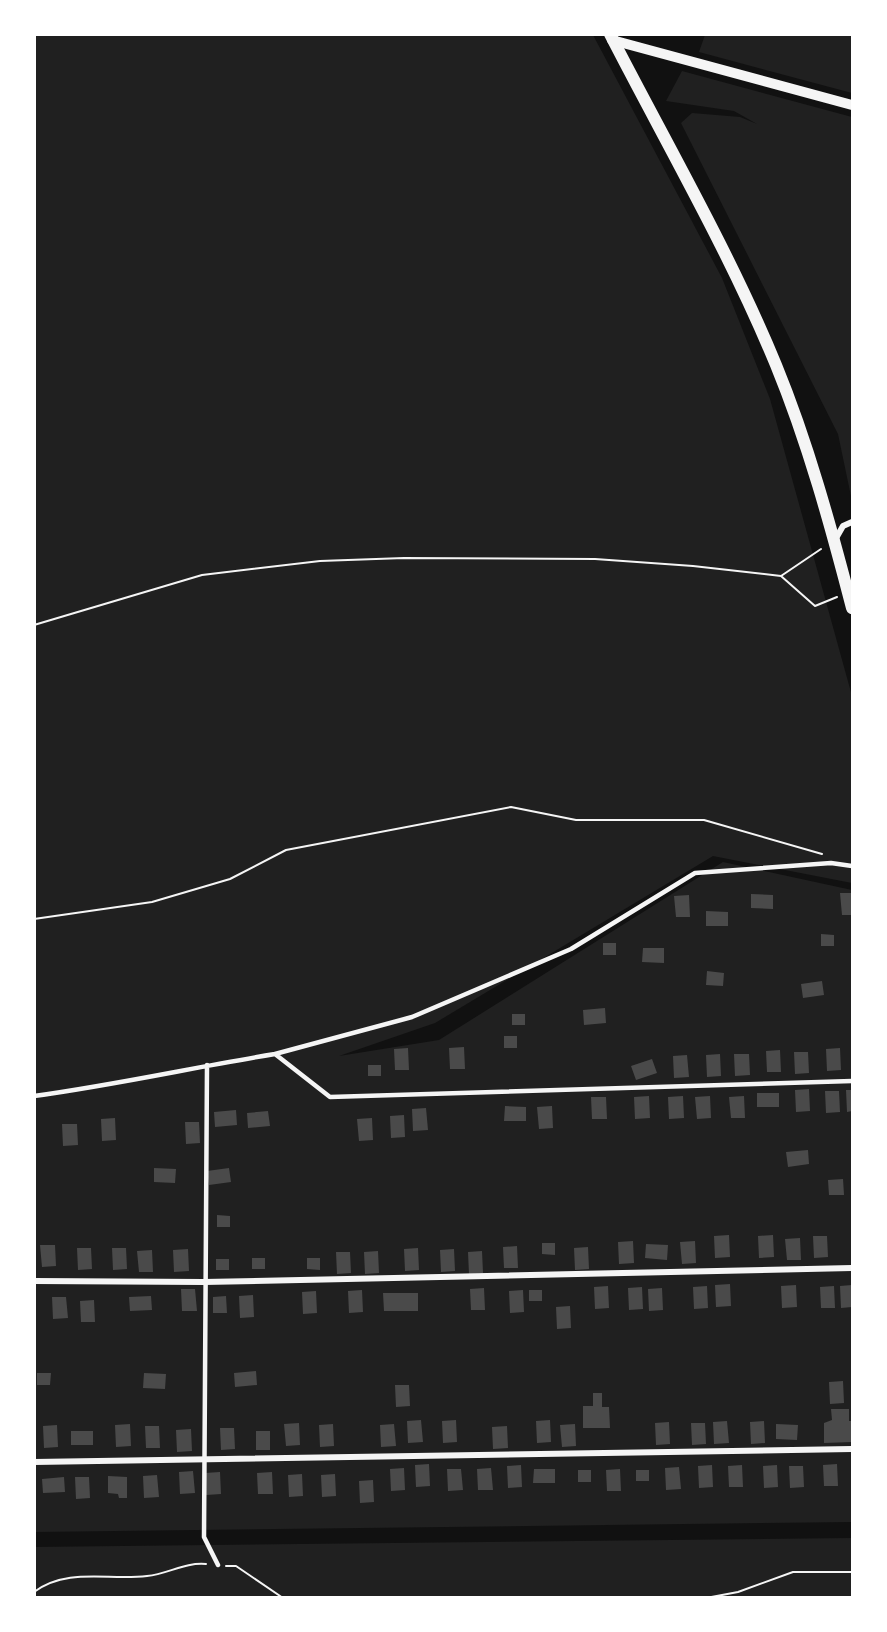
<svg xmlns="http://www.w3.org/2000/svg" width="887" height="1632" font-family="Inter,sans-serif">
	<rect width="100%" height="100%" fill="#111"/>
	<path fill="#202020" d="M34 35H593L722 278 770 399 852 696V883L713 856 435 1023 339 1056 439 1040 723 862 852 890V1522L35 1532Z
		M705 35H852V93L699 52Z
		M682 71 852 117V501L838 434 681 123 692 113 740 117 757 124 734 111 666 101Z
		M852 1538V1597H35L34 1547Z"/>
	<path fill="#4a4a4a" d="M840 893H852V915H842Z
		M751 894 773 895V909L751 908Z
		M689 895 690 917H676L674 896Z
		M706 911 728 912V926H706Z
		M821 934 834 935V946H821Z
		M603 943H616V955H603Z
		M643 948H664V963L642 962Z
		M707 971 724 973 723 986 706 985Z
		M822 981 824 995 803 998 801 984Z
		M605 1008 606 1023 584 1025 583 1010Z
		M512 1014H525V1025H512Z
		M504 1036H517V1048H504Z
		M464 1047 465 1069H450L449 1048Z
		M408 1048 409 1070H395L394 1049Z
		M840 1048 841 1070 827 1071 826 1049Z
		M780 1050 781 1072H767L766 1051Z
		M794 1052H808L809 1073 795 1074Z
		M720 1054 721 1076 707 1077 706 1055Z
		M734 1054H749L750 1075 735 1076Z
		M687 1055 689 1077 674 1078 673 1056Z
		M652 1059 657 1073 636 1080 631 1066Z
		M368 1065H381V1076H368Z
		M809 1089 810 1111 796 1112 795 1090Z
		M846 1090H852V1111L847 1112Z
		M825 1091H839L840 1112 826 1113Z
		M757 1093H779V1107H757Z
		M649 1096 650 1118 635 1119 634 1097Z
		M683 1096 684 1118 669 1119 668 1097Z
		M710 1096 711 1118 697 1119 695 1097Z
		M744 1096 745 1118H731L729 1097Z
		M591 1097H606L607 1119H592Z
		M505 1106 526 1107V1121H504Z
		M552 1106 553 1128 539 1129 537 1107Z
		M426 1108 428 1130 413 1131 412 1109Z
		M236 1110 237 1125 215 1127 214 1112Z
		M268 1111 270 1126 248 1128 247 1113Z
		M404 1115 405 1137 391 1138 390 1116Z
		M115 1118 116 1140 102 1141 101 1119Z
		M372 1118 373 1140 359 1141 357 1119Z
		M185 1122H199L200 1143 186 1144Z
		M62 1124H77L78 1145 63 1146Z
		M808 1150 809 1164 788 1167 786 1152Z
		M154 1168 176 1169 175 1183 154 1182Z
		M229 1168 231 1182 209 1185 207 1171Z
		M843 1179 844 1195H829L828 1180Z
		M217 1215 230 1216V1227H217Z
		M729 1235 730 1257 715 1258 714 1236Z
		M773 1235 774 1257 759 1258 758 1236Z
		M813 1236H827L828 1257 814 1258Z
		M800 1238 801 1260H787L785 1239Z
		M633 1241 634 1263 619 1264 618 1242Z
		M695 1241 696 1263 682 1264 680 1242Z
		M542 1243H555V1255L542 1254Z
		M646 1244 668 1245 667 1260 645 1258Z
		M40 1245H55L56 1266 42 1267Z
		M517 1246 518 1268H504L503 1247Z
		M588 1247 589 1269 575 1270 574 1248Z
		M77 1248H91L92 1269 78 1270Z
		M112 1248H126L127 1269 113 1270Z
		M418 1248 419 1270 405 1271 404 1249Z
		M188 1249 189 1271 174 1272 173 1250Z
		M454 1249 455 1271 441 1272 440 1250Z
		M152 1250 153 1272H139L137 1251Z
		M378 1251 379 1273 365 1274 364 1252Z
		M482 1251 483 1273 469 1274 468 1252Z
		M336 1252H350L351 1273 337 1274Z
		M252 1258H265V1269H252Z
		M307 1258H320V1270L307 1269Z
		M216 1259H229V1270H216Z
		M730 1284 731 1306 716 1307 715 1285Z
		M796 1285 797 1307 782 1308 781 1286Z
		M852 1285V1307L841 1308 840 1286Z
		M608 1286 609 1308 595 1309 594 1287Z
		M707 1286 708 1308 694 1309 693 1287Z
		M834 1286 835 1308H821L820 1287Z
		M642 1287 643 1309 629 1310 628 1288Z
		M484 1288 485 1310H471L470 1289Z
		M662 1288 663 1310 649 1311 648 1289Z
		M181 1289H195L197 1311H182Z
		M362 1290 363 1312 349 1313 348 1291Z
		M523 1290 524 1312 510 1313 509 1291Z
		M529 1290H542V1301H529Z
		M316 1291 317 1313 303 1314 302 1292Z
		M383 1293H418V1311H384Z
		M253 1295 254 1317 240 1318 239 1296Z
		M151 1296 152 1310 130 1311 129 1297Z
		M226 1296 227 1313H213V1297Z
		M52 1297H66L68 1318 53 1319Z
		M94 1300 95 1322H81L80 1301Z
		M570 1306 571 1328 557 1329 556 1307Z
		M256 1371 257 1385 235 1387 234 1373Z
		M37 1373H51L50 1385H37Z
		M144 1373 166 1374 165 1389 143 1388Z
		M843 1381 844 1403 830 1404 829 1382Z
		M395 1385H409L410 1406 396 1407Z
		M593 1393H602V1407H609L610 1428H583V1406H593Z
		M831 1409H849V1421H852V1442L824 1443V1423L832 1420Z
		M421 1420 423 1442 408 1443 407 1421Z
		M456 1420 457 1442 443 1443 442 1421Z
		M550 1420 551 1442 537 1443 536 1421Z
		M727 1421 729 1443 714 1444 713 1422Z
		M764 1421 765 1443 751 1444 750 1422Z
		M669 1422 670 1444 656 1445 655 1423Z
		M299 1423 300 1445 286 1446 284 1424Z
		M691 1423H705L706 1444 692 1445Z
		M130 1424 131 1446 116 1447 115 1425Z
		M333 1424 334 1446 320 1447 319 1425Z
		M394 1424 396 1446 381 1447 380 1425Z
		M575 1424 576 1446 562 1447 560 1425Z
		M776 1424 798 1425 797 1440 776 1439Z
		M57 1425 58 1447 44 1448 43 1426Z
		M145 1426H159L160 1448H146Z
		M507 1426 508 1448 493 1449 492 1427Z
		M220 1428H234L235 1449 221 1450Z
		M191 1429 192 1451 177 1452 176 1430Z
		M71 1431H93V1445H71Z
		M256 1431H270V1450H256Z
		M429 1464 430 1486 416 1487 415 1465Z
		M837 1464 838 1486H824L823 1465Z
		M521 1465 522 1487 508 1488 507 1466Z
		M712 1465 713 1487 699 1488 698 1466Z
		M742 1465 743 1487H729L728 1466Z
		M777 1465 778 1487 764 1488 763 1466Z
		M789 1466H803L804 1487 790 1488Z
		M679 1467 681 1489 666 1490 665 1468Z
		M404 1468 405 1490 391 1491 390 1469Z
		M491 1468 493 1490H478L477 1469Z
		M447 1469H461L463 1490 448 1491Z
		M534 1469H555V1483H533Z
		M620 1469 621 1491H607L606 1470Z
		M578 1470H591V1482H578Z
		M636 1470H649V1481H636Z
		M193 1471 195 1493 180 1494 179 1472Z
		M220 1472 221 1494 206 1495 205 1473Z
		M272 1472 273 1494H258L257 1473Z
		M302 1474 303 1496 289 1497 288 1475Z
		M335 1474 336 1496 322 1497 321 1475Z
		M157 1475 159 1497 144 1498 143 1476Z
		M108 1476 127 1477V1498H119L118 1494 108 1493Z
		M64 1477 65 1492 43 1493 42 1479Z
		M75 1477H89L90 1498 76 1499Z
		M373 1480 374 1502 360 1503 359 1481Z"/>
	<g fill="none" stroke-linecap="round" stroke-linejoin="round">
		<path stroke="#f5f5f5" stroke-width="2" d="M781 576 815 606 837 597
			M34 625 202 575 320 561 404 558 595 559 693 566 781 576 821 549
			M34 919 152 902 230 879 286 850 511 807 576 820H704L822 854
			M226 1566H236L283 1598
			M34 1592C68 1567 109 1581 147 1576 168 1574 185 1562 206 1564
			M706 1598 738 1592 793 1572H852"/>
		<path stroke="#f5f5f5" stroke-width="4.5" d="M275 1054 412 1017 571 949 695 873 831 863 852 866
			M207 1065 204 1537 218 1565
			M34 1096C115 1085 195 1067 275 1054L330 1097 852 1081"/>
		<path stroke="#f5f5f5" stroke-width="6" d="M835 540 843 526 852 522
			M34 1281 204 1282 852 1268
			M34 1462 852 1449"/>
		<path stroke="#f5f5f5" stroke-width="10" d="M612 40 852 105"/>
		<path stroke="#f5f5f5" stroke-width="12" d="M610 34C666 143 729 251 776 365 808 443 831 527 852 608"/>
	</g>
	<rect width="887" height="1632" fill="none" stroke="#ffffff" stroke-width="72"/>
</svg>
